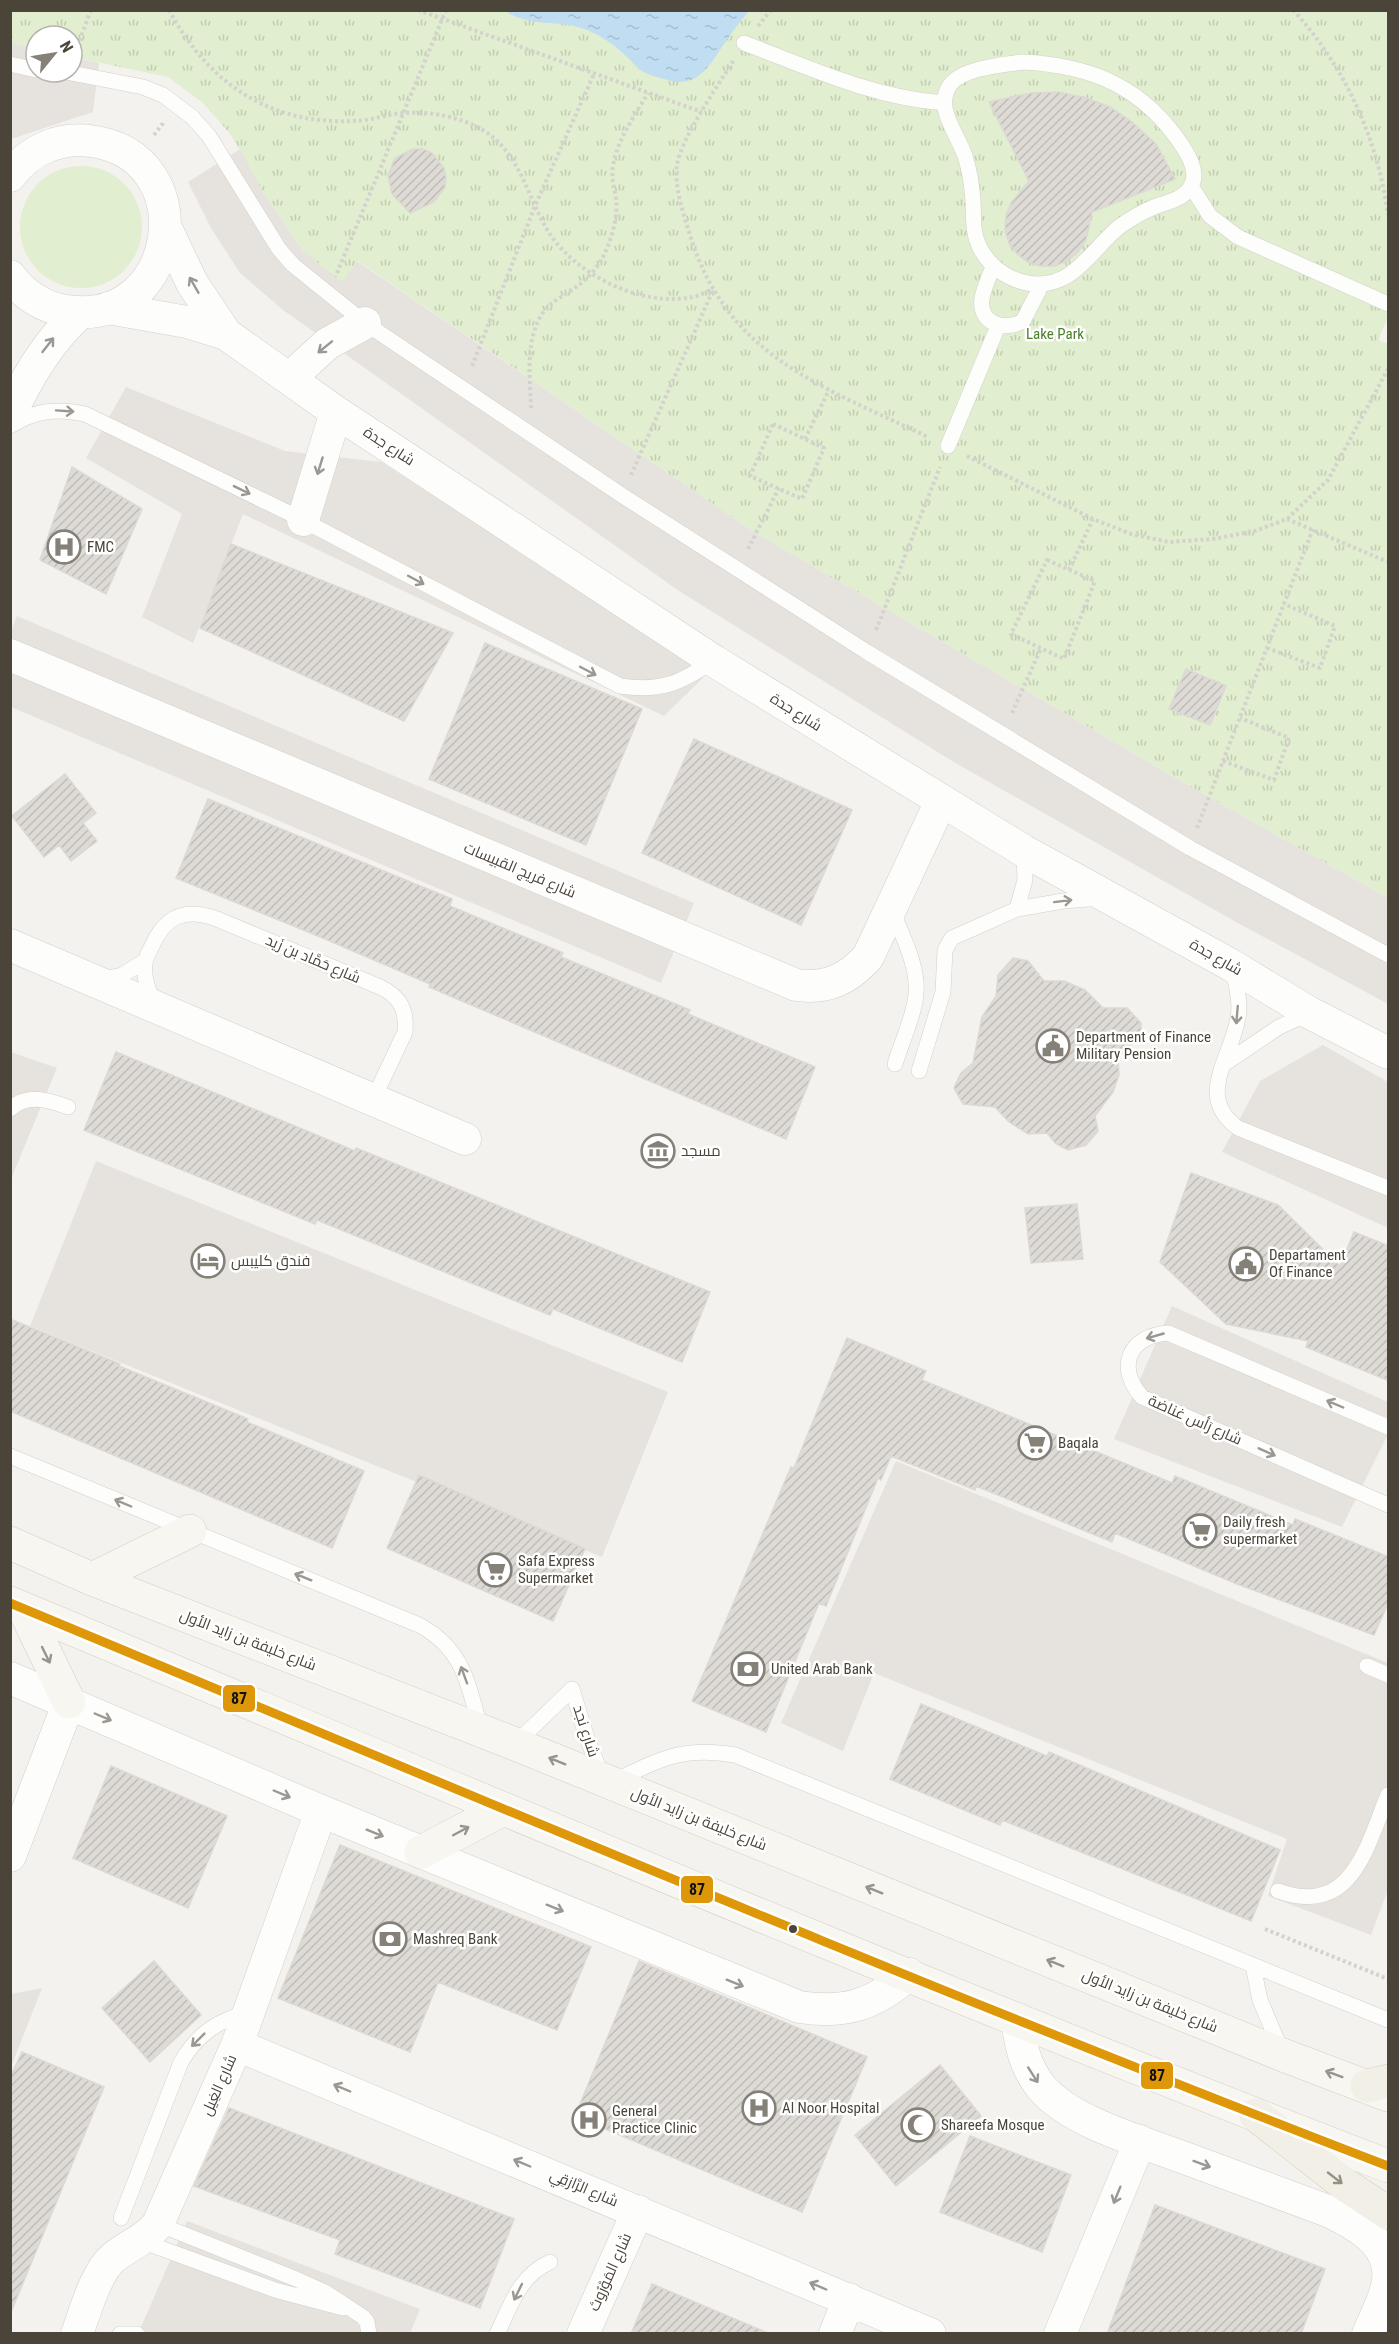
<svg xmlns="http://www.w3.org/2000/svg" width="1399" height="2344" font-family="'Roboto Condensed',Cairo,sans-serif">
	<defs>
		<pattern id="park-tufts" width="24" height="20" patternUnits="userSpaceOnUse" patternTransform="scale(1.5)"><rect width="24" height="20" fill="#e1eecf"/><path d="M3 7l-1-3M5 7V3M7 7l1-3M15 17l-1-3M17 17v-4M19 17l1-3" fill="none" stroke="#c3cdb2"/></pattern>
		<pattern id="water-ripples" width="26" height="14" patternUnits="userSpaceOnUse" patternTransform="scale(1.5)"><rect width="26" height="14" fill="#c0ddf1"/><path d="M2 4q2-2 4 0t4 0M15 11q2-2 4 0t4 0" fill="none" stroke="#a6bfcf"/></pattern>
		<pattern id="building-hatch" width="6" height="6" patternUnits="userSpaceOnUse" patternTransform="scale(1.5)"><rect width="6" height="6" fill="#dedbd6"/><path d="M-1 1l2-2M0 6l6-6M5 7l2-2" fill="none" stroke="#c0bdb8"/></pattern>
	</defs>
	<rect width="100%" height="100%" fill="#f4f2ee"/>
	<path fill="#e1eecf" d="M20 227a61 61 0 1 1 122 0a61 61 0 1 1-122 0Z"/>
	<path fill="url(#park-tufts)" d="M11 10 1388 11V317L1378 340 1388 344V898L1184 783 751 530 358 261 342 283 303 251 264 194 231 135 203 103 168 77 72 57V36H36V49L11 43Z"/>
	<path fill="#e6e3df" d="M10 43 36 49V72H72V57L99 63 93 112 11 139Z
		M240 149 264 194 303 251 342 282 357 261 751 530 1184 783 1388 898V1004L1236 922 952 761 679 591 283 310 240 273 211 228 188 182Z
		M126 387 285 451 381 462 707 674 664 716 243 514 193 643 142 617 182 514 86 458Z
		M17 616 694 903 661 983 11 707V631Z
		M1323 1045 1388 1082V1228L1222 1152 1260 1081Z
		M11 1052 57 1068 11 1179Z
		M96 1161 668 1392 602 1557 30 1326Z
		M1172 1306 1388 1402V1434L1342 1527 1114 1439Z
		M896 1461 1388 1663V1890L1371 1935 1268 1896 1287 1839 874 1673 843 1751 781 1723Z
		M42 1988 11 2067V1994Z
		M187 2221 420 2309 410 2333 138 2334Z"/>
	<path fill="url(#water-ripples)" d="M505 11H749C740 21 732 32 724 44 708 67 698 90 664 79 656 77 646 74 639 69 634 65 631 60 626 56 615 45 599 34 584 29 556 19 531 28 505 11Z"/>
	<path fill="url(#building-hatch)" stroke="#dcd9d4" stroke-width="1.5" d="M1059 92 1086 98 1110 107 1132 122 1156 144 1175 179 1092 212 1086 240 1078 252 1067 261 1055 266H1041L1028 262 1017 254 1009 243 1005 230 1006 216 1011 203 1029 181 989 102 1031 93Z
		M413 149H423L432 153 444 168 446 177 445 187 434 202 410 213 392 194 388 175 395 158Z
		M72 467 142 509 106 594 40 560Z
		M231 544 453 633 404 721 200 628Z
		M485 643 642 709 586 845 429 779Z
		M1186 669 1226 686 1210 725 1169 709Z
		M694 739 852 810 801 925 642 853Z
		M65 774 96 813 83 823 97 841 71 861 59 845 44 857 12 816Z
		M208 799 452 899 450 906 563 953 561 957 690 1010 688 1014 815 1067 786 1139 429 987 430 984 318 936 176 878Z
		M1013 958 1028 961 1044 981H1064L1085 990 1103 1008H1127L1141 1023V1036L1118 1057 1119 1075 1113 1092 1095 1116 1098 1131 1086 1145 1068 1150 1056 1144 1047 1133 1028 1134 1009 1122 995 1107 963 1104 954 1088 961 1073 973 1063 982 1017 996 996 998 975Z
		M116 1052 355 1151 356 1148 710 1292 682 1362 553 1309 550 1315 317 1220 315 1224 84 1130Z
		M1191 1173 1278 1205 1340 1266 1354 1232 1389 1246V1381L1306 1347 1308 1341 1226 1324 1160 1262Z
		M1077 1204 1083 1259 1031 1263 1025 1208Z
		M10 1319 120 1364 119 1366 248 1419 247 1422 364 1471 332 1548 10 1411Z
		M847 1338 926 1371 922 1380 1172 1483 1175 1476 1293 1525 1295 1519 1389 1557V1601L1374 1635 1237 1584 1115 1533 1112 1542 976 1486 975 1490 891 1456 881 1480 878 1478 826 1606 819 1603 766 1732 692 1701 791 1467 794 1468Z
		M419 1475 585 1549 553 1621 387 1548Z
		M921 1704 1047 1756 1049 1752 1280 1850 1251 1921 1002 1820 1000 1825 890 1779Z
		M111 1766 227 1816 188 1908 73 1858Z
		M340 1845 591 1947 557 2030 438 1982 410 2052 278 1998Z
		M154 1961 201 2015 150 2062 102 2008Z
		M639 1961 867 2057 802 2212 575 2116Z
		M22 2052 104 2087 11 2312 10 2078Z
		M940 2065 981 2116 896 2186 855 2135Z
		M229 2108 514 2219 480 2308 335 2254 340 2240 194 2186Z
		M970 2136 1071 2175 1042 2252 940 2212Z
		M1155 2205 1325 2269 1301 2334H1107Z
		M652 2284 768 2333V2334H631Z"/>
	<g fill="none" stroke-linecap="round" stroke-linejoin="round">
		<defs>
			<path id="service" d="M744 43C810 68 874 98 944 103
				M1022 62C1091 65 1144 87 1183 147 1191 159 1199 175 1190 188 1182 200 1167 202 1154 207 1142 212 1130 219 1119 227 1090 251 1072 291 1027 283 1006 279 988 265 979 246 972 231 974 216 973 201 972 186 970 171 965 156 958 134 934 108 950 85 962 68 1002 65 1022 62Z
				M10 64 36 70
				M66 72 143 87 163 95 192 117 209 136 279 249 293 265 365 323 623 496 867 652 1190 848 1388 955
				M1191 186 1210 216 1238 237 1388 304
				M993 267C989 277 984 287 982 298 978 323 1004 332 1023 321L1042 284
				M10 426C35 410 57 408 85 414L291 514 620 686C663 692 678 683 714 661
				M948 446 998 326
				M1017 909 1025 880 1024 851
				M892 910C901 933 914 957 916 982 919 1006 902 1040 895 1064
				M1232 968C1236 984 1241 1001 1238 1018 1231 1059 1195 1097 1238 1128L1388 1188
				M101 980 122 975 145 961
				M155 1005C149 992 143 978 145 964 145 958 149 952 152 946 165 916 185 907 217 919L380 987C400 996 407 1010 405 1032L374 1098
				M1224 1064 1279 1027 1310 1013
				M919 1071 943 992 945 950 952 938 1017 909 1063 901 1100 898
				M10 1109C28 1093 48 1100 68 1107
				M1388 1427 1168 1333C1128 1336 1116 1368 1142 1397L1388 1505
				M10 1456 419 1625C464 1649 468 1684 481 1731
				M1367 1666 1388 1675
				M572 1689 586 1735 602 1777
				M515 1744 572 1689
				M613 1782C660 1759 682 1746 735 1755L1388 2020
				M1278 1891C1352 1917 1366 1848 1388 1795
				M1253 1966 1260 2000 1282 2052
				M121 2218 181 2062C197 2035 217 2020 248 2013
				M158 2224 296 2279 325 2292 363 2317 367 2322 369 2334
				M141 2241 275 2290 343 2308
				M120 2334H137
				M497 2334C511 2305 519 2276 550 2262"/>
			<path id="minor" d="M10 176C29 150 59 137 90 141 205 155 180 328 67 311 44 308 24 295 10 276
				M166 228 192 283 226 334
				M108 308 187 322 226 334 336 412 714 661 1024 851 1231 965 1310 1013 1388 1053
				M290 378 327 344 365 323
				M303 520 336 412
				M10 655 796 985C827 989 847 980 868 957L941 801
				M10 945 465 1139
				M10 1678 321 1811 799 2007C845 2014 874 2005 909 1974
				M10 1856 69 1702
				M1017 2019C1020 2044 1025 2067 1041 2087 1070 2122 1140 2141 1182 2157 1231 2175 1279 2193 1328 2211 1360 2226 1399 2248 1386 2290 1382 2305 1374 2319 1368 2334
				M237 2045 930 2334
				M77 2334C85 2312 96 2272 113 2258 128 2245 146 2240 158 2224L237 2045 321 1811
				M583 2334 638 2211
				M835 2334 849 2299
				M1060 2334 1140 2141"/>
			<path id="tertiary" d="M10 415C27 376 48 342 79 313"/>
			<path id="secondary" d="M10 1543 92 1579 515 1744 1283 2055 1388 2095
				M92 1579 190 1531
				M10 1603C469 1794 925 1988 1388 2166
				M24 1609 69 1702
				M421 1852 502 1810"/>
			<path id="primary" d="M1367 2086 1388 2081
				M1256 2115 1344 2184 1388 2213"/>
		</defs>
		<use href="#service" stroke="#d2d0cb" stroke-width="16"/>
		<use href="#minor" stroke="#d2d0cb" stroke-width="33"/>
		<use href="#tertiary" stroke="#d2d0cb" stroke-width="34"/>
		<use href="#secondary" stroke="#d3cfc5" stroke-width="34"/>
		<use href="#primary" stroke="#d6cebb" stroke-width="34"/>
		<path stroke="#d3d2cc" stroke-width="4" stroke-dasharray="3 3" stroke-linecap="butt" d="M169 10C211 88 277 129 366 120 378 118 390 114 402 113 428 111 458 116 481 129 518 150 526 192 545 226 570 272 639 308 692 297 699 296 706 292 713 289
			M418 10 702 112
			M1293 10C1345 66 1378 140 1388 215
			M758 26 771 10
			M75 52 91 10
			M733 61C718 86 681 138 677 165 674 187 683 212 689 232 726 357 822 386 928 437
			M154 135 164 122
			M337 273 446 10
			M472 366 535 206 594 74
			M531 408C530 377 525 341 542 314 549 303 560 298 570 291 589 280 602 263 609 243 614 230 618 212 616 198 614 187 611 178 613 166 617 140 635 115 648 93
			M773 424 824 448 802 499 750 476Z
			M805 439 829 390
			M967 456 1093 519 1131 534 1169 542 1213 539 1255 531 1287 519 1328 480 1388 369
			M631 475 713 290
			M1287 519 1388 562
			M748 549 779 488
			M1047 560 1095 581 1064 659 1011 634Z
			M1069 570 1093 519
			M876 630 940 467
			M1267 648 1320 668 1335 626 1284 604
			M1012 713 1041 648
			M1223 761 1274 780 1289 738 1240 718
			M1197 828 1313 529
			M1265 1929 1388 1979"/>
		<use href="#service" stroke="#fdfdfc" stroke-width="15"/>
		<use href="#minor" stroke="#fdfdfc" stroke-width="32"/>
		<use href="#tertiary" stroke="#fdfdfc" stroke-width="33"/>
		<use href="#secondary" stroke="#f7f6f1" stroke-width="33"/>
		<use href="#primary" stroke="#f2efe6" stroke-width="33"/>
		<defs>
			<path id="bus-1" d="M10 1603C469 1794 925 1988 1388 2166"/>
		</defs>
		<use href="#bus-1" stroke="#fff" stroke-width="14"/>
		<use href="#bus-1" stroke="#dd9709" stroke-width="9"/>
	</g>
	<defs><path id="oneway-shaft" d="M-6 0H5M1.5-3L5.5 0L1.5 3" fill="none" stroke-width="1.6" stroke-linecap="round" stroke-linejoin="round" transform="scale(1.5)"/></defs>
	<g stroke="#9b9791">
		<use href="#oneway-shaft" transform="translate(194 285) rotate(-120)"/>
		<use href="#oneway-shaft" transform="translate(48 345) rotate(-52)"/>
		<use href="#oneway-shaft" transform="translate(325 347) rotate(141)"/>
		<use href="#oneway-shaft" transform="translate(65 411) rotate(4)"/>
		<use href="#oneway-shaft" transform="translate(320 466) rotate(107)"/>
		<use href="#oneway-shaft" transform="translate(242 490) rotate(26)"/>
		<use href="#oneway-shaft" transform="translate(416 580) rotate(28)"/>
		<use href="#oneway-shaft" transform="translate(588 671) rotate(28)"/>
		<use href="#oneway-shaft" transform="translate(1063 901) rotate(-7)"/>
		<use href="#oneway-shaft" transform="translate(1237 1015) rotate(95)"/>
		<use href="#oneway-shaft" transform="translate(1155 1336) rotate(164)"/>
		<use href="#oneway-shaft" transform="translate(1335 1404) rotate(-157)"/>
		<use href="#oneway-shaft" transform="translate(1267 1452) rotate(24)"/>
		<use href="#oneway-shaft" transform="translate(123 1503) rotate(-157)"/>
		<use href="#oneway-shaft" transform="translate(303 1577) rotate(-158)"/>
		<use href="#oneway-shaft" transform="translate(464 1675) rotate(-110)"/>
		<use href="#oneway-shaft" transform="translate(103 1717) rotate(23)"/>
		<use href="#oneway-shaft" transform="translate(282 1794) rotate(23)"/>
		<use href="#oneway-shaft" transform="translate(375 1833) rotate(22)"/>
		<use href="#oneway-shaft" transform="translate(555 1908) rotate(22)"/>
		<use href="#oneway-shaft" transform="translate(735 1983) rotate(22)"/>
		<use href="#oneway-shaft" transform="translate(198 2040) rotate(135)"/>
		<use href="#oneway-shaft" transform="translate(1033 2075) rotate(57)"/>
		<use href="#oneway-shaft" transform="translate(342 2088) rotate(-157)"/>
		<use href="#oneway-shaft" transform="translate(522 2163) rotate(-157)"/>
		<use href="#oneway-shaft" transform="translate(1202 2164) rotate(20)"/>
		<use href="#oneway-shaft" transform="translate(1117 2195) rotate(112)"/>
		<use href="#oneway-shaft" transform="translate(818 2286) rotate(-157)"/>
		<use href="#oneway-shaft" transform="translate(518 2292) rotate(116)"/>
	</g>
	<g stroke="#98948c">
		<use href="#oneway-shaft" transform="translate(46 1655) rotate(64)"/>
		<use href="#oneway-shaft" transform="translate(557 1761) rotate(-158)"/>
		<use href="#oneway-shaft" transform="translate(461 1831) rotate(-28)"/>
		<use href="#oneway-shaft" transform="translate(874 1890) rotate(-158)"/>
		<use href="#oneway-shaft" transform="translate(1055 1963) rotate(-158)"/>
		<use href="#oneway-shaft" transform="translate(1334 2074) rotate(-160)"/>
	</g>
	<use stroke="#969187" href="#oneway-shaft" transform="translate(1335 2178) rotate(38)"/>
	<defs>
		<symbol id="hospital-ring" viewBox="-11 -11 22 22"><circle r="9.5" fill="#fff" stroke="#868178" stroke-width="1.5"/><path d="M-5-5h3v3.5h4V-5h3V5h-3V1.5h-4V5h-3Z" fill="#868178"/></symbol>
		<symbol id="civic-ring" viewBox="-11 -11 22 22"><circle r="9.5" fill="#fff" stroke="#868178" stroke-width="1.5"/><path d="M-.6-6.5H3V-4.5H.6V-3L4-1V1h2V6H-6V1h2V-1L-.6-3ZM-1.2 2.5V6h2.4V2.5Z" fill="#868178"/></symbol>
		<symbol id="museum-ring" viewBox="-11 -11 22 22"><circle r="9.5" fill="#fff" stroke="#868178" stroke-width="1.5"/><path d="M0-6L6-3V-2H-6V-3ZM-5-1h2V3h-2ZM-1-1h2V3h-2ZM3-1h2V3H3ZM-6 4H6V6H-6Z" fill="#868178"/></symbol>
		<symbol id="hotel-ring" viewBox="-11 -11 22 22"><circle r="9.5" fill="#fff" stroke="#868178" stroke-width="1.5"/><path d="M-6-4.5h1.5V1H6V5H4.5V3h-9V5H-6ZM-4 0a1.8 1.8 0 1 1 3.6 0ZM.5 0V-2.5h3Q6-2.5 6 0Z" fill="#868178"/></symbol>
		<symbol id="supermarket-ring" viewBox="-11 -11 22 22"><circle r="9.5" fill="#fff" stroke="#868178" stroke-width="1.5"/><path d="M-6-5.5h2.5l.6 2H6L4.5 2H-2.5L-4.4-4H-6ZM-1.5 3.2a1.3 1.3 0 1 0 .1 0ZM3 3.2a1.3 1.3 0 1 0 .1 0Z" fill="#868178"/></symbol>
		<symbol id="bank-ring" viewBox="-11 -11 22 22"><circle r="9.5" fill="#fff" stroke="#868178" stroke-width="1.5"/><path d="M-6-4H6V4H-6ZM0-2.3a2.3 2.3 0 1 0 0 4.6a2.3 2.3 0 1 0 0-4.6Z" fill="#868178"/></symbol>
		<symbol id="mosque-ring" viewBox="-11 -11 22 22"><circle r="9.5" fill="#fff" stroke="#868178" stroke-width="1.5"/><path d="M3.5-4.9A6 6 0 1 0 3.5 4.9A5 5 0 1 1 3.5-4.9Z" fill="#868178"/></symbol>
	</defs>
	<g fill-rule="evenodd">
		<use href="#hospital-ring" x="45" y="528" width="38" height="38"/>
		<use href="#civic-ring" x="1034" y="1027" width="38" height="38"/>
		<use href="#museum-ring" x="639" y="1132" width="38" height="38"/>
		<use href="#hotel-ring" x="189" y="1242" width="38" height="38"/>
		<use href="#civic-ring" x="1227" y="1245" width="38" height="38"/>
		<use href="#supermarket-ring" x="1016" y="1424" width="38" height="38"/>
		<use href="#supermarket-ring" x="1181" y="1512" width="38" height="38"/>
		<use href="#supermarket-ring" x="476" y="1551" width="38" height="38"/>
		<use href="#bank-ring" x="729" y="1650" width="38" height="38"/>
		<use href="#bank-ring" x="371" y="1920" width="38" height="38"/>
		<use href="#hospital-ring" x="740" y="2089" width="38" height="38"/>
		<use href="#hospital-ring" x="570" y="2101" width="38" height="38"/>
		<use href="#mosque-ring" x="899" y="2106" width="38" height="38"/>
	</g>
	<circle fill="#4b4439" stroke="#fff" stroke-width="2" cx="793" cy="1929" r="5"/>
	<g text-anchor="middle" stroke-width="5" stroke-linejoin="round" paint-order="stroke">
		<g font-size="15" fill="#4a7f2a" stroke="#fff">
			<text x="1055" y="339">Lake Park</text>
		</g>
		<g font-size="15" fill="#4b4439" stroke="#fff">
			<text transform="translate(389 446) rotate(33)" y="5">شارع جدة</text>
			<text transform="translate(796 712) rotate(32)" y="5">شارع جدة</text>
			<text transform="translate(520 870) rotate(23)" y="5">شارع فريج القبيسات</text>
			<text transform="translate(1216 957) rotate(30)" y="5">شارع جدة</text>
			<text transform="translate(313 959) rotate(23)" y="5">شارع حَمَّاد بن زَيد</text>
			<text transform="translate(1195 1420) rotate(24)" y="5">شارع رَأس غناضة</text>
			<text transform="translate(248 1640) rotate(21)" y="5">شارع خليفة بن زايد الأول</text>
			<text transform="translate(586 1731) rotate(72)" y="5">شارع نجد</text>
			<text transform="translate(699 1819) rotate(22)" y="5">شارع خليفة بن زايد الأول</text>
			<text transform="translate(1150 2001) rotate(22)" y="5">شارع خليفة بن زايد الأول</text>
			<text transform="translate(219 2085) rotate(-66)" y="5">شارع الغِيل</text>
			<text transform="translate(584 2188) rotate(23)" y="5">شارع الرَّازقِي</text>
			<text transform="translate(610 2272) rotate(-66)" y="5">شارع المَوْرُوث</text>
		</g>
		<g font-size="15" fill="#4b4439" stroke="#fff" text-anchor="start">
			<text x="87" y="552">FMC</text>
			<text x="1076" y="1042">Department of Finance<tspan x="1076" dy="17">Military Pension</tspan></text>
			<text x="681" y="1156">مسجد</text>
			<text x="1269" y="1260">Departament<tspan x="1269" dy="17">Of Finance</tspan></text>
			<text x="231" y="1266">فندق كليبس</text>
			<text x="1058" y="1448">Baqala</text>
			<text x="1223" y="1527">Daily fresh<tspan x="1223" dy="17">supermarket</tspan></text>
			<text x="518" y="1566">Safa Express<tspan x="518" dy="17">Supermarket</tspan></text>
			<text x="771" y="1674">United Arab Bank</text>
			<text x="413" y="1944">Mashreq Bank</text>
			<text x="782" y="2113">Al Noor Hospital</text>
			<text x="612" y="2116">General<tspan x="612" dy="17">Practice Clinic</tspan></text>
			<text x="941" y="2130">Shareefa Mosque</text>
		</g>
	</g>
	<g stroke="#fff" stroke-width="2">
		<rect x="222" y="1684" width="34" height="29" rx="6" fill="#dd9709"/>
		<rect x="680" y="1875" width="34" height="29" rx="6" fill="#dd9709"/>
		<rect x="1140" y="2061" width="34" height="29" rx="6" fill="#dd9709"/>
	</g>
	<g font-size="16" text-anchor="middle" font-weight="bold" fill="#111">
		<text x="239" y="1704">87</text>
		<text x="697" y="1895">87</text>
		<text x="1157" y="2081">87</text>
	</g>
	<rect width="1399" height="2344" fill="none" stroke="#4b4439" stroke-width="24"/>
	<g transform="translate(54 54) rotate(60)"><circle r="28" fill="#ffffff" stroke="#b7b4b0" stroke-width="1.5"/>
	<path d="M0-4.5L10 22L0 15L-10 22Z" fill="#868178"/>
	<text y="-9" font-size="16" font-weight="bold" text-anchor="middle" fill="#4b4439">N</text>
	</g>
</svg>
